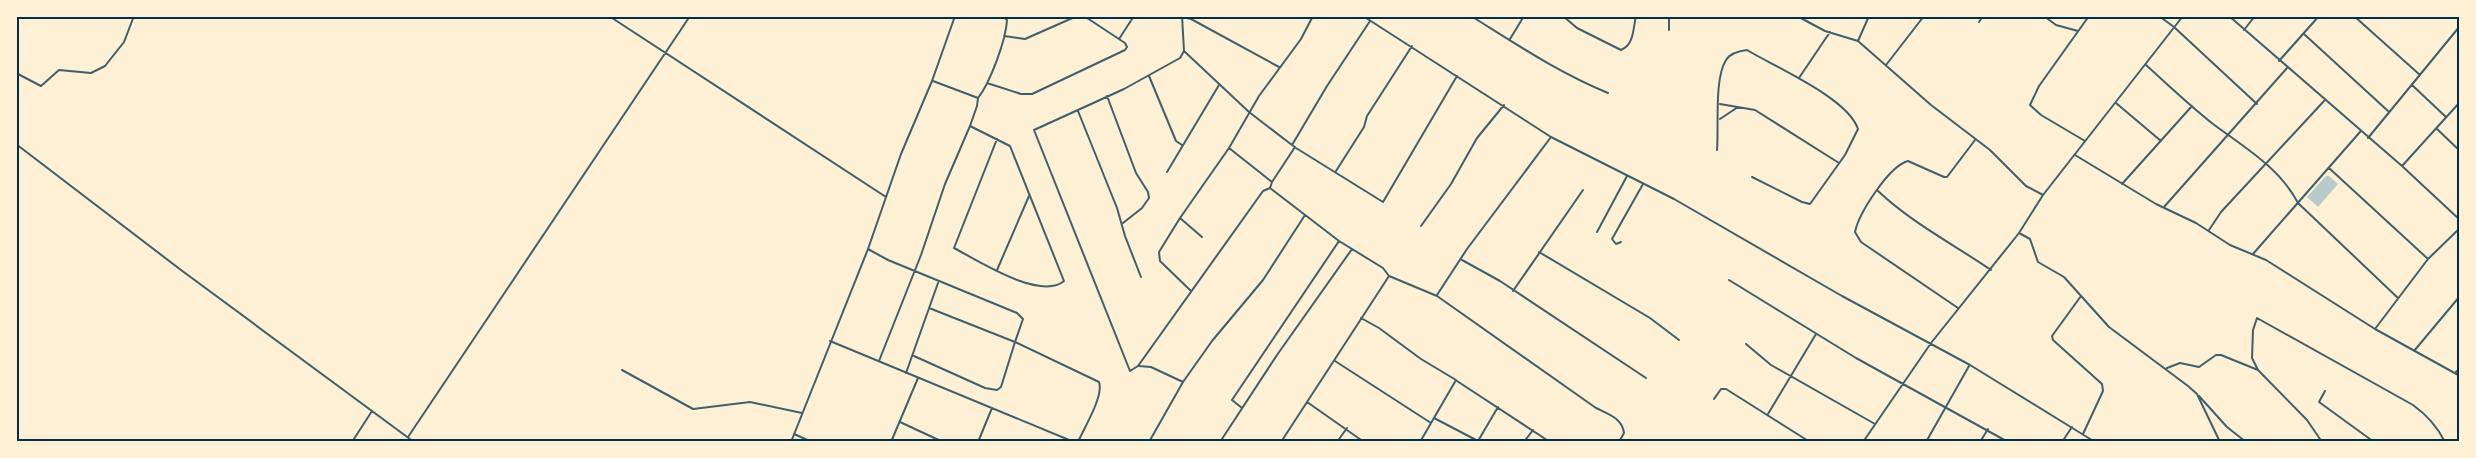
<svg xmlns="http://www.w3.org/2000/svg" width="2476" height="458" font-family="Cabin,sans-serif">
	<rect width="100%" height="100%" fill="#fdf0d5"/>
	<path fill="#b9caca" d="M2326 176H2329L2338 184 2318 207 2307 197Z"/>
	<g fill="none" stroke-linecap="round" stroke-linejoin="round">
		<path stroke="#3f606c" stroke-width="2" d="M609 16 886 197
			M1182 16 1184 51 1180 58 1124 89 1034 130 1130 371 1138 366 1263 191 1270 188 1272 182 1295 147 1292 145 1327 86 1370 21
			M1363 16 1551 137 1674 199 1842 296 1970 365 2095 442
			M1471 16C1516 44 1559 73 1608 93
			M1563 16 1577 28 1621 50C1634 45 1633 29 1636 16
			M1797 16 1825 31 1858 41 1931 105 1990 150 2026 186 2043 195
			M2044 16 2056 25 2078 31
			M2159 16 2174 27 2257 104
			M2229 16 2402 166 2460 220
			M2354 16 2420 75
			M1183 17 1191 19 1279 67
			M1979 22 1983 16
			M1669 30V16
			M2244 30 2255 16
			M2304 34 2388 111
			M1004 36 1025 39 1077 16
			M1119 39 1134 16
			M1510 39 1524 16
			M1858 41 1869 16
			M1184 51 1249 112 1292 145
			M2279 61 2319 16
			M1886 65 1924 16
			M2146 65C2168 85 2190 106 2213 124 2244 147 2280 168 2298 203L2398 298
			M16 73 41 86 59 70 91 73 105 66 124 42 134 16
			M1149 76 1176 141 1182 145
			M1799 78 1830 32
			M933 81 978 98C990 83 1006 40 1007 20L1002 16
			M987 83 1021 94H1032L1125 50 1127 47 1125 43 1084 16
			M2412 85 2446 117
			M1107 96 1136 173 1148 192 1149 198 1142 208 1123 223
			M2116 103 2161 141
			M1720 104 1755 110 1839 163
			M1078 111 1117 208 1125 236 1141 277
			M1720 119 1738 107
			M970 126 1010 146 1064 281C1040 301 977 260 954 248L997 139
			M2437 129 2460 151
			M2368 138 2460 26
			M2085 141 2041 115 2030 105 2039 86 2089 16
			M16 144 181 270 414 442
			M1229 148 1272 182
			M1296 148 1383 202 1457 76
			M1717 150C1719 126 1714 79 1726 60 1730 53 1739 51 1747 50 1775 67 1848 98 1858 129L1845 155 1810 204 1802 202 1752 177
			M2075 155 2156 204 2196 223 2230 245 2266 260 2375 329 2460 376
			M2402 166 2460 102
			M2329 168 2428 259
			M1336 171 1364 127 1367 116 1412 46
			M1167 172 1219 85
			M2122 184 2192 106
			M1270 188 1339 241 1383 268 1389 276 1437 296 1596 408C1608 414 1622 418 1624 433L1619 442
			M1878 191C1912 223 1953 244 1991 270
			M2164 207 2287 68
			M1180 218 1202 237
			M1421 226 1451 184 1477 138 1504 105
			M2209 230 2221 212 2324 101
			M1597 232 1627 176
			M2019 233 2030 239 2038 262 2064 277 2109 327 2188 386 2197 394 2220 442
			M1621 242 1616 244 1612 239 1643 184
			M868 249 888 260 1017 313 1023 319 1015 342 1099 382C1104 396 1084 428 1078 442
			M1539 252 1650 318 1679 340
			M2253 254 2360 132
			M1462 260 1500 281 1646 378
			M997 270 1029 196
			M1729 280 1856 358 2008 442
			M1190 290 1160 261 1159 252 1180 218 1229 148 1259 96 1301 39 1313 16
			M1513 291 1583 190
			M1437 295 1467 249 1551 137
			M2081 296 2052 336 2053 340 2102 384 2103 391 2083 434
			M1958 308 1861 242 1855 232C1859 213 1889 166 1908 161L1944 177H1947L1975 140
			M1361 318 1379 328 1421 359 1456 380 1420 442
			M2375 329 2428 259 2460 228
			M830 341 1074 442
			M1746 344 1771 365 1875 424
			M2414 351 2460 296
			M914 356 985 388 997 390 1001 387 1015 342 929 308
			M879 361 921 255 945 184 970 126 977 106 978 98
			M1335 361 1431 423
			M1139 366 1151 367 1183 382
			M2167 368 2180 363 2199 367 2216 355H2221L2258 370
			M622 370 693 409 750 402 802 413
			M906 373 938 283
			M2455 373 2460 368
			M1457 381 1550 442
			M2325 391 2319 402 2374 442
			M2199 396 2227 427 2246 442
			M1714 399 1721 389H1726L1810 442
			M1307 402 1364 442
			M1242 408 1232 400 1339 241
			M1768 414 1816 334
			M1434 418 1478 441
			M900 422 943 442
			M794 434 812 442
			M408 437 690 16
			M1478 441 1498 407
			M352 442 372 411
			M791 442 868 249 901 154 932 81 955 16
			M891 442 918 378
			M978 442 992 408
			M1149 442 1183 382 1212 341 1263 280 1305 215
			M1220 442 1277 355 1352 249
			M1281 442 1389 276
			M1337 442 1347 428
			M1524 442 1533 430
			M1863 442 1931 343 2019 233 2043 195 2183 16
			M1926 442 1969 366
			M1980 442 1988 429
			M2062 442 2072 427
			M2322 442 2307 420 2258 370 2252 358 2253 330 2257 318 2413 405C2427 415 2437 426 2445 442"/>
	</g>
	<rect width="2476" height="458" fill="none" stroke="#fdf0d5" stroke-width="36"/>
	<rect x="18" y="18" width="2440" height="422" fill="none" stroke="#003049" stroke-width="2"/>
</svg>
